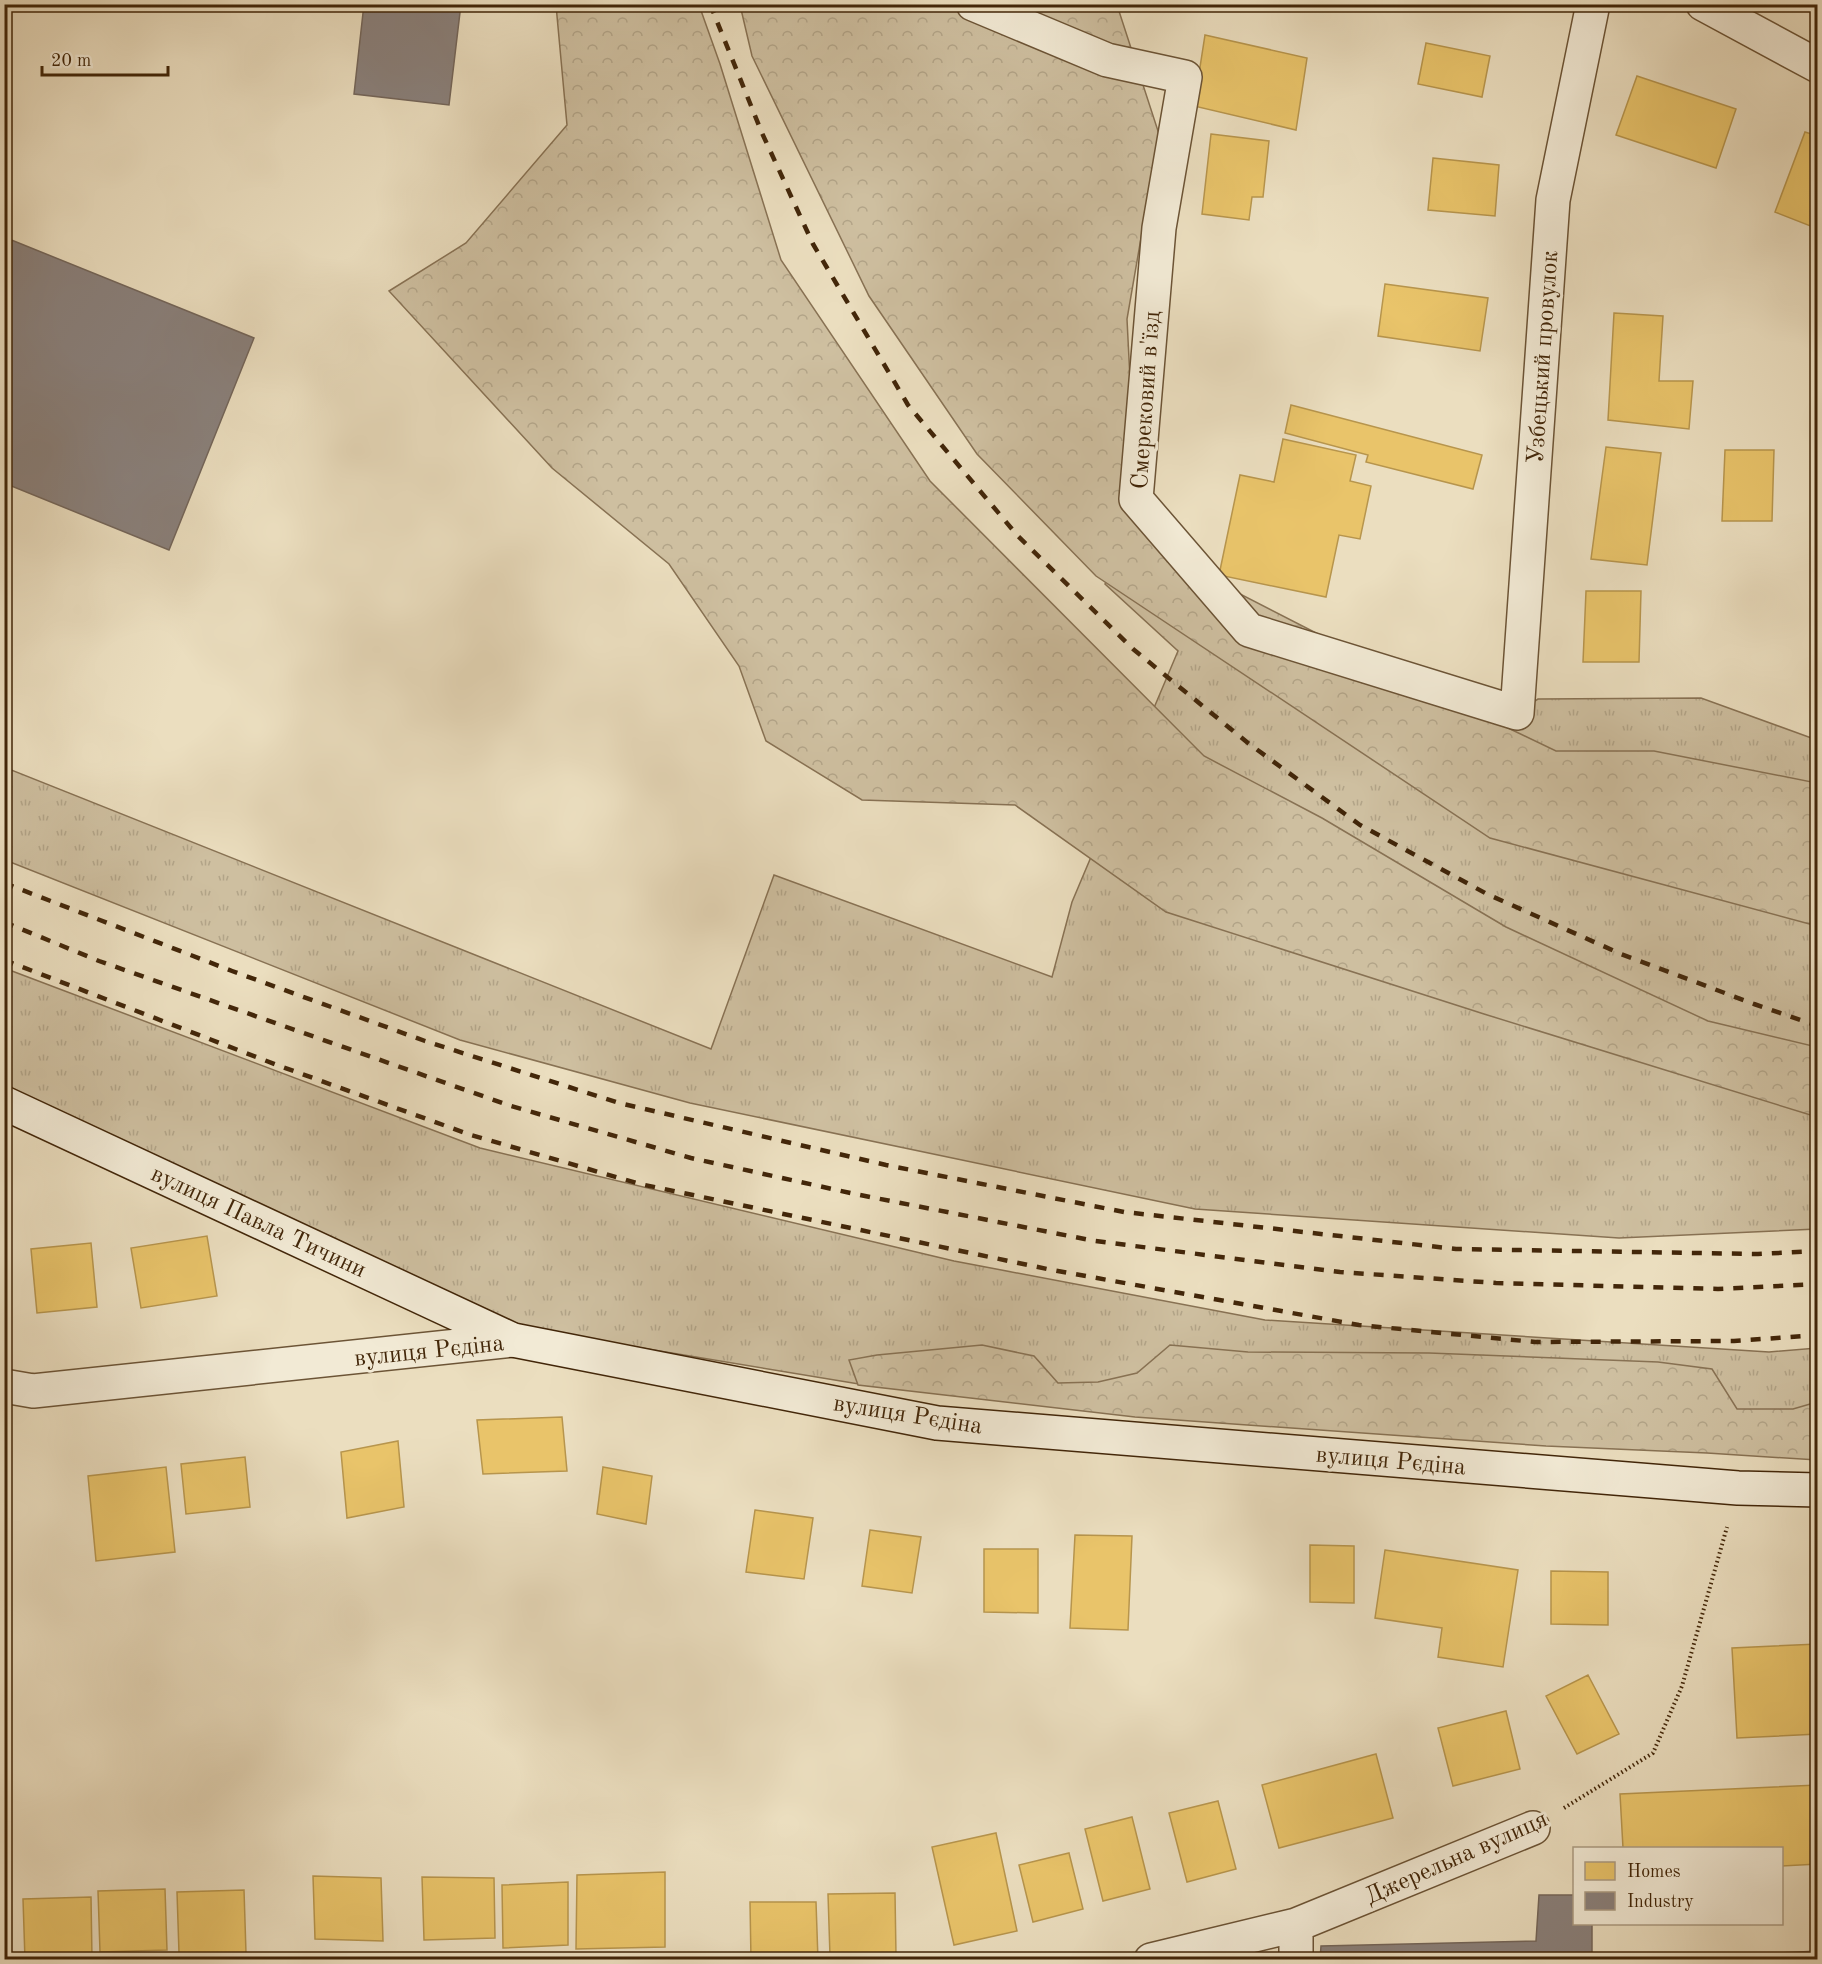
<svg xmlns="http://www.w3.org/2000/svg" width="1822" height="1964" font-family="'Old Standard TT',serif">
	<defs>
		<pattern id="grass-tufts" width="24" height="20" patternUnits="userSpaceOnUse" patternTransform="scale(1.5)"><rect width="24" height="20" fill="#cebfa0"/><path d="M3 7l-1-3M5 7V3M7 7l1-3M15 17l-1-3M17 17v-4M19 17l1-3" fill="none" stroke="#b2a488"/></pattern>
		<pattern id="forest-crowns" width="20" height="18" patternUnits="userSpaceOnUse" patternTransform="scale(1.5)"><rect width="20" height="18" fill="#cebfa0"/><path d="M2 6a3 3 0 1 1 6 0M12 15a3 3 0 1 1 6 0" fill="none" stroke="#b2a488"/></pattern>
	</defs>
	<rect width="100%" height="100%" fill="#ebdebf"/>
	<filter id="stains"><feTurbulence type="fractalNoise" baseFrequency=".00333" numOctaves="4"/><feColorMatrix values="0 0 0 0 .2 0 0 0 0 .09 0 0 0 0 .02 0 0 0 .5 -.17"/></filter>
	<radialGradient id="worn" r=".72"><stop offset=".6" stop-color="#630" stop-opacity="0"/><stop offset="1" stop-color="#630" stop-opacity=".3"/></radialGradient>
	<path fill="url(#grass-tufts)" stroke="#887254" stroke-width="1.5" d="M1136 499 1259 633 1516 713 1538 699 1701 698 1817 740V1229L1619 1238 1195 1209 690 1103 460 1040 5 860 4 767 711 1049 774 875 1052 977 1072 902 1178 651 1105 584Z
		M4 968 480 1148 954 1261 1265 1320 1769 1352 1817 1348V1450L871 1386 521 1328 5 1090Z"/>
	<path fill="url(#forest-crowns)" stroke="#887254" stroke-width="1.5" d="M556 5H699L720 64 781 260 930 481 1204 756 1322 818 1506 927 1708 1021 1817 1047V1117L1484 1014 1166 912 1015 805 862 800 766 741 739 666 669 564 552 468 389 291 466 243 567 125Z
		M740 5H1117L1159 134 1127 319 1136 499 1201 574 1400 676 1556 751H1654L1817 783V926L1490 838 1096 576 977 454 869 296 752 56Z
		M982 1345 1034 1356 1058 1383 1098 1382 1137 1373 1170 1345 1248 1352 1429 1353 1658 1362 1712 1369 1737 1409H1793L1817 1402V1460L1707 1453 1546 1446 1135 1417 858 1385 849 1360 877 1355Z"/>
	<path fill="#e9c46a" stroke="#b7954d" stroke-width="1.5" d="M1205 35 1307 58 1296 130 1194 106Z
		M1426 43 1490 56 1482 97 1418 84Z
		M1637 76 1736 109 1716 168 1616 135Z
		M1805 132 1818 136V229L1775 212Z
		M1211 134 1269 141 1263 197H1252L1249 220 1202 214Z
		M1433 158 1499 165 1495 216 1428 210Z
		M1385 284 1488 298 1480 351 1378 336Z
		M1614 313 1663 316 1659 381H1693L1689 429 1608 420Z
		M1291 405 1482 455 1473 489 1366 462 1368 455 1285 433Z
		M1283 439 1356 455 1350 481 1371 486 1360 539 1339 535 1326 597 1219 575 1240 475 1274 482Z
		M1606 447 1661 453 1647 565 1591 559Z
		M1725 450H1774L1772 521H1722Z
		M1586 591H1641L1639 662H1583Z
		M207 1236 217 1296 141 1308 131 1248Z
		M91 1243 97 1307 37 1313 31 1249Z
		M562 1417 567 1471 483 1474 477 1420Z
		M398 1441 404 1507 347 1518 341 1452Z
		M245 1457 250 1507 186 1514 181 1464Z
		M166 1467 175 1552 96 1561 88 1476Z
		M603 1467 652 1476 646 1524 597 1514Z
		M755 1510 813 1518 804 1579 746 1572Z
		M870 1530 921 1537 912 1593 862 1586Z
		M1075 1535 1132 1536 1128 1630 1070 1628Z
		M1310 1545 1354 1546V1603L1310 1602Z
		M984 1549H1038V1613L984 1612Z
		M1385 1550 1518 1570 1503 1667 1438 1657 1442 1628 1375 1618Z
		M1551 1571 1608 1572V1625L1551 1624Z
		M1818 1644V1734L1737 1738 1732 1648Z
		M1588 1675 1619 1734 1577 1754 1546 1696Z
		M1506 1711 1520 1769 1453 1786 1438 1728Z
		M1376 1754 1393 1818 1279 1848 1262 1785Z
		M1818 1785V1864L1782 1866V1848H1623L1620 1794Z
		M1218 1801 1236 1869 1187 1882 1169 1813Z
		M1132 1817 1150 1889 1103 1901 1085 1829Z
		M996 1833 1017 1931 954 1945 932 1847Z
		M1069 1853 1083 1909 1033 1922 1019 1865Z
		M665 1872V1947L576 1949 577 1875Z
		M313 1876 381 1878 383 1941 315 1939Z
		M422 1877 494 1878 495 1938 424 1940Z
		M568 1882V1945L503 1948 502 1885Z
		M165 1889 167 1950 100 1952 98 1891Z
		M244 1890 246 1953H179L177 1892Z
		M895 1893 896 1956H830L828 1894Z
		M91 1897 92 1959 25 1960 23 1899Z
		M750 1902H816L818 1960H751Z"/>
	<path fill="#8a817c" stroke="#74665a" stroke-width="1.5" d="M364 4H461L449 105 354 94Z
		M4 237 254 338 169 550 4 483Z
		M1539 1895H1574V1924H1592V1960H1320L1321 1946 1536 1941Z
		M1818 1951V1960H1641Z"/>
	<g fill="none" stroke-linecap="round" stroke-linejoin="round">
		<defs>
			<path id="street" d="M973 4 1107 60 1185 77 1159 228 1136 499 1249 630 1517 713 1553 200 1593 4
				M1703 4 1818 66
				M4 1386 33 1391 513 1340
				M1151 1960 1296 1925 1533 1828
				M1296 1960V1925"/>
			<path id="secondary" d="M4 1103 513 1340 937 1423 1738 1488 1818 1490"/>
		</defs>
		<use href="#street" stroke="#6c5436" stroke-width="36"/>
		<use href="#secondary" stroke="#422609" stroke-width="36"/>
		<path stroke="#422609" stroke-width="4" stroke-dasharray="1.5 3" stroke-linecap="butt" d="M1564 1808 1653 1753 1682 1686 1727 1527"/>
		<use href="#street" stroke="#f2ead5" stroke-width="33"/>
		<use href="#secondary" stroke="#f2ead5" stroke-width="33"/>
		<path stroke="#422609" stroke-width="4.5" stroke-dasharray="10 10" stroke-linecap="butt" d="M710 4 762 133 813 244 908 405 1017 535 1133 649 1248 743 1360 825 1487 894 1621 954 1754 1004 1818 1026
			M4 883 232 971 425 1041 619 1103 886 1165 1124 1212 1456 1249 1758 1254 1818 1251
			M4 922 99 961 511 1106 691 1158 855 1194 1095 1241 1340 1272 1496 1283 1718 1289 1818 1284
			M4 960 277 1065 471 1135 640 1184 1052 1270 1359 1325 1535 1342 1734 1341 1818 1335"/>
	</g>
	<g text-anchor="middle" stroke-width="6" stroke-linejoin="round" paint-order="stroke">
		<g font-size="24" fill="#422609" stroke="#f2ead5">
			<text transform="translate(1542 357) rotate(-86)" y="8">Узбецький провулок</text>
			<text transform="translate(1145 400) rotate(-86)" y="8">Смерековий в'їзд</text>
			<text transform="translate(259 1221) rotate(25)" y="8">вулиця Павла Тичини</text>
			<text transform="translate(429 1350) rotate(-6)" y="8">вулиця Рєдіна</text>
			<text transform="translate(908 1414) rotate(9)" y="8">вулиця Рєдіна</text>
			<text transform="translate(1391 1460) rotate(5)" y="8">вулиця Рєдіна</text>
			<text transform="translate(1456 1857) rotate(-24)" y="8">Джерельна вулиця</text>
		</g>
	</g>
	<rect width="1822" height="1964" fill="none" stroke="#ebdebf" stroke-width="24"/>
	<rect x="6" y="6" width="1810" height="1952" fill="none" stroke="#422609" stroke-width="3"/>
	<rect x="12" y="12" width="1798" height="1940" fill="none" stroke="#422609" stroke-width="1.5"/>
	<rect x="1573" y="1847" width="210" height="78" fill="#f2ead5" stroke="#ac9c83" stroke-width="1.5"/>
	<rect x="1585" y="1862" width="30" height="18" fill="#e9c46a" stroke="#ac9c83" stroke-width="1.5"/>
	<text x="1627" y="1877" font-size="18" fill="#422609">Homes</text>
	<rect x="1585" y="1892" width="30" height="18" fill="#8a817c" stroke="#ac9c83" stroke-width="1.5"/>
	<text x="1627" y="1907" font-size="18" fill="#422609">Industry</text>
	<path d="M42 66v9h126v-9" fill="none" stroke="#422609" stroke-width="3"/>
	<text x="51" y="66" font-size="18" fill="#422609" stroke="#f2ead5" stroke-width="4.5" paint-order="stroke">20 m</text>
	<rect width="100%" height="100%" filter="url(#stains)"/>
	<rect width="100%" height="100%" fill="url(#worn)"/>
</svg>
